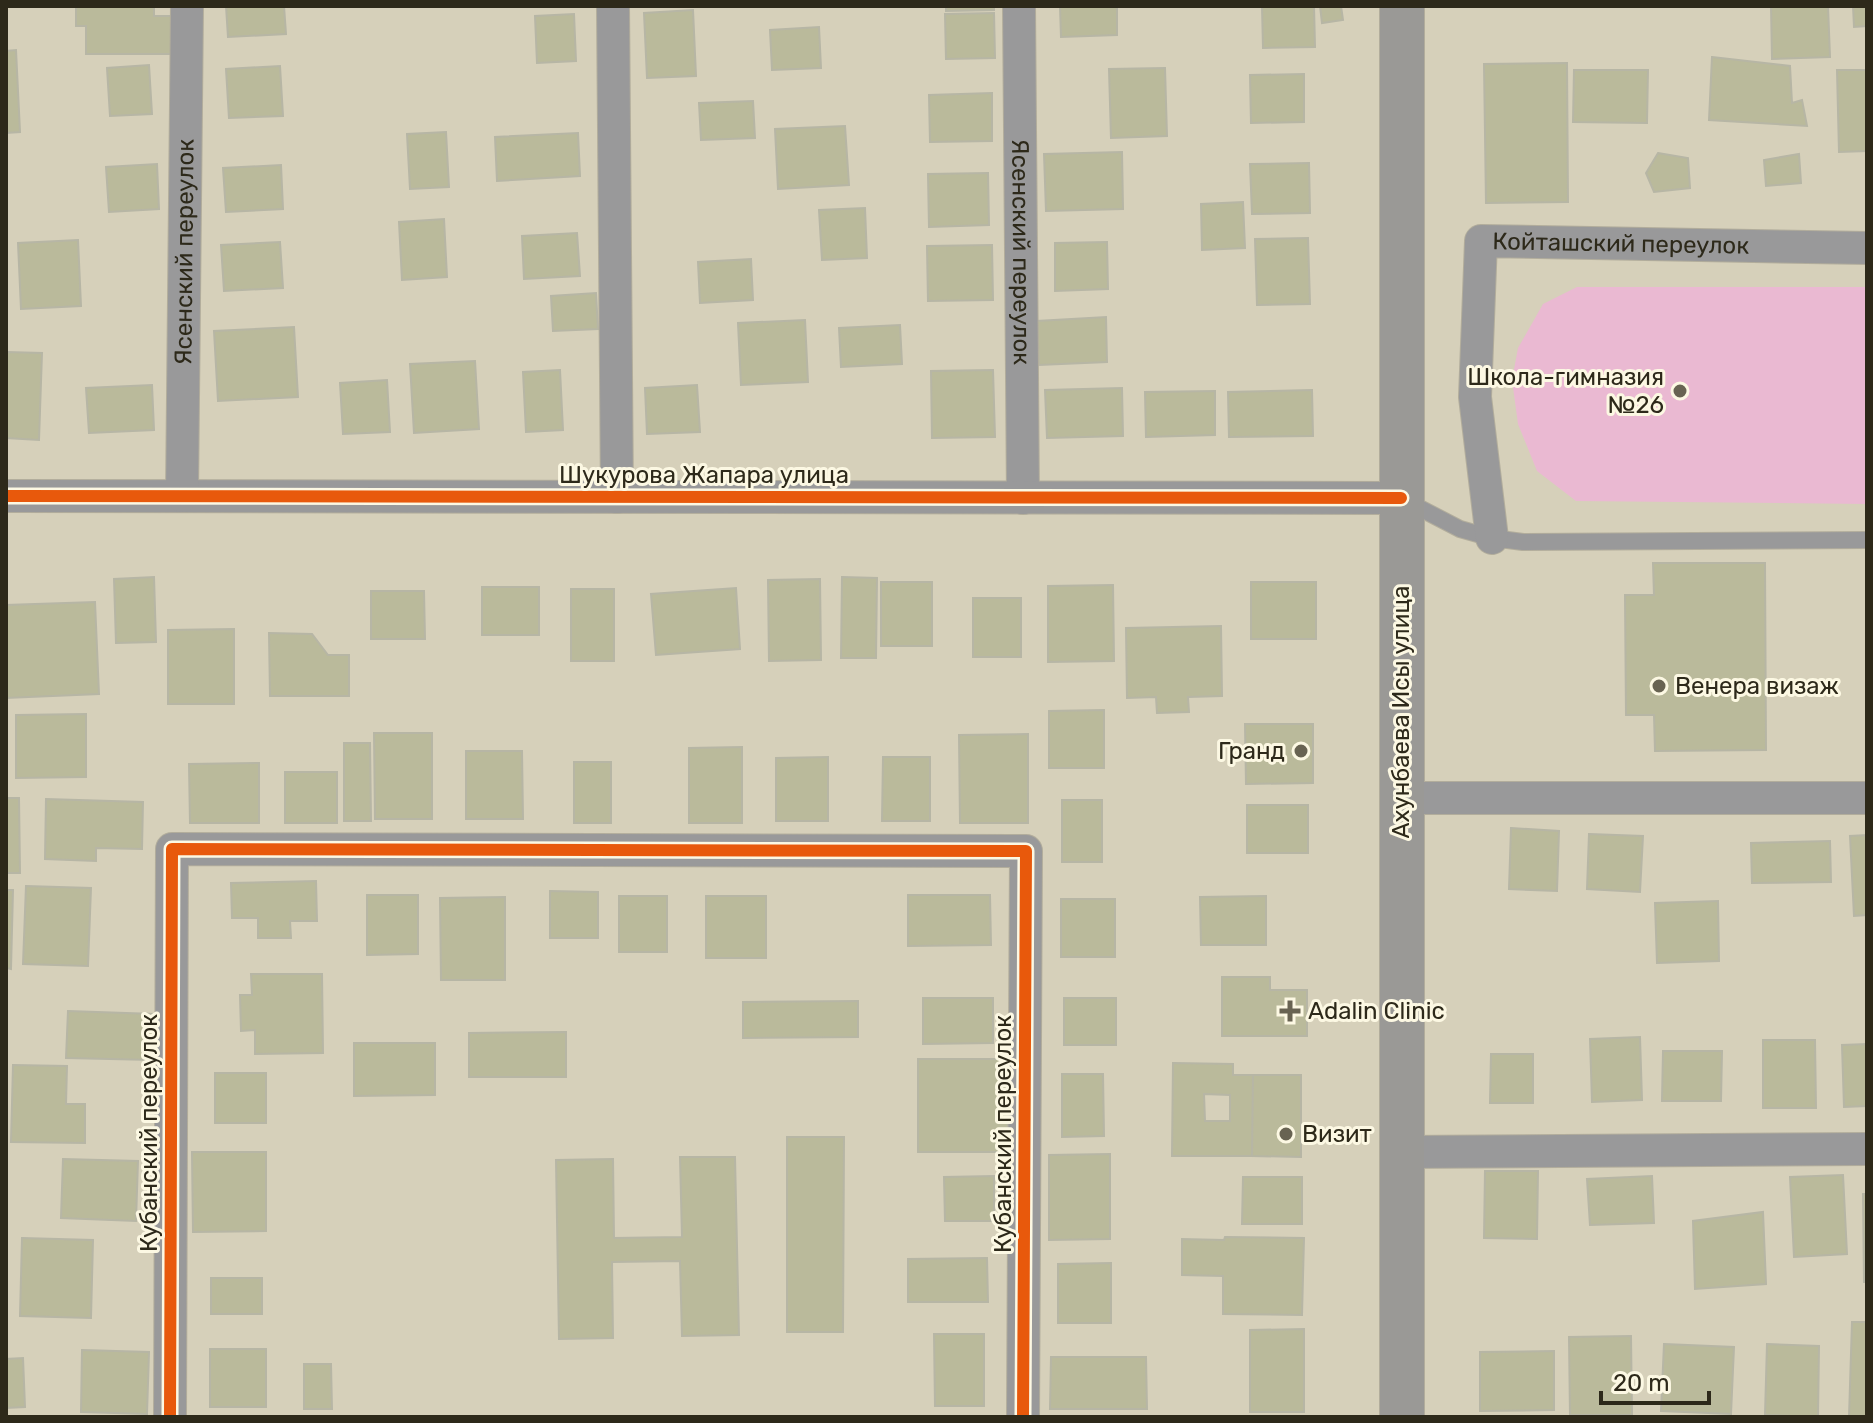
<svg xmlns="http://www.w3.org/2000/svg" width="1873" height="1423" font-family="Rubik,sans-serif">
	<rect width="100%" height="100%" fill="#d6d0ba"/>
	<path fill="#eab9d2" d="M1577 287H1867V504L1576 501 1537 471 1518 424 1512 380 1518 348 1543 304Z"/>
	<path fill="#baba9b" stroke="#b7b6a5" stroke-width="2" fill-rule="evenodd" d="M76 6H154V16H174V54H86V26H76Z
		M226 6H284L286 34 228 37Z
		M946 6H994V10L946 11Z
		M1060 6H1117V35L1061 37Z
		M1262 6H1314L1315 47 1263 48Z
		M1320 6H1341L1343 20 1322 23Z
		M1771 6H1828L1830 57 1772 59Z
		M1853 6H1867V26L1854 27Z
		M693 10 696 76 647 78 644 13Z
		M994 13 995 58 946 59 945 14Z
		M574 14 576 61 537 63 535 16Z
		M819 27 821 68 772 70 770 30Z
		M16 50 20 132 6 133V51Z
		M1712 57 1790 66 1792 103 1802 100 1807 126 1709 120Z
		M1567 63 1568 202 1486 203 1484 64Z
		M149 65 152 114 110 116 107 68Z
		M280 66 283 116 229 118 226 69Z
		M1165 68 1167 136 1111 138 1109 69Z
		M1574 70H1648L1647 123 1573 122Z
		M1837 70H1867V151L1839 152Z
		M1304 74V122L1251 123 1250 75Z
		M992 93V141L930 142 929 95Z
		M753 101 755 138 701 140 699 103Z
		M845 126 849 185 778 189 775 129Z
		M446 132 449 187 410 189 407 134Z
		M578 133 580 176 497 181 495 137Z
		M1122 152 1123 209 1046 211 1044 154Z
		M1658 153 1688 158 1690 188 1654 192 1646 173Z
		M1799 154 1801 183 1766 186 1764 160Z
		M1309 163 1310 213 1252 214 1250 164Z
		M157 164 159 209 109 212 106 167Z
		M281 165 283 209 226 212 223 168Z
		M988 173 989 225 929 227 928 174Z
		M1243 202 1245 248 1202 250 1201 204Z
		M865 208 867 258 822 260 819 210Z
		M444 219 447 277 402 280 399 222Z
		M577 233 580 276 524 279 522 236Z
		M1308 238 1310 304 1257 305 1255 239Z
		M78 240 81 306 21 309 18 243Z
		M280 242 283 288 224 291 221 245Z
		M1107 242 1108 289 1055 291V243Z
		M992 245 993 300 928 301 927 246Z
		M751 259 753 300 700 303 698 262Z
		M596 293 598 329 553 331 551 296Z
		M1106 317 1107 362 1039 365 1037 321Z
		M805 320 808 382 741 385 738 323Z
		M900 325 902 364 841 367 839 328Z
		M294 327 298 397 218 401 214 331Z
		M6 352 42 353 39 440 6 438Z
		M475 361 479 429 414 433 410 364Z
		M560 370 563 430 526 432 523 372Z
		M993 370 995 437 932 438 931 371Z
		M387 380 390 432 343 434 340 383Z
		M152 385 154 430 89 433 86 388Z
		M697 385 700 432 647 434 645 388Z
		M1122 388 1123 436 1047 438 1045 390Z
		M1312 390 1313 436 1229 437 1228 392Z
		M1215 391V435L1146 437 1145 392Z
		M1653 563H1765L1766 750 1655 751 1654 715H1626L1625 595H1654Z
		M154 577 156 642 116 643 114 579Z
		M842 577 877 578 876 658H841Z
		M820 579 821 660 769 661 768 580Z
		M881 582H932V646H881Z
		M1251 582H1316V639H1251Z
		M1113 585 1114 661 1048 662V586Z
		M482 587H539V635H482Z
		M736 588 740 649 656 655 651 594Z
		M571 589H614V661H571Z
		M371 591H424L425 639H371Z
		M973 598H1021V657H973Z
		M95 602 99 694 6 698V605Z
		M1221 626 1222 696 1188 697 1189 712 1157 713 1156 697 1127 698 1126 628Z
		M234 629V704H168V630Z
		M269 633 312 634 328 655H349V696H270Z
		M1104 710V768H1049V711Z
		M86 714V777L16 778V715Z
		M1245 724H1313V783L1246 784Z
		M374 733H432V819H375Z
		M1028 734V823H960L959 735Z
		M344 743H370L371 821H344Z
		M742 747V823H689V748Z
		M466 751H522L523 819H466Z
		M828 757V821H776V758Z
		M883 757H930V821H882Z
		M574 762H611V823H574Z
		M259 763V823H190L189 764Z
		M285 772H337V823H285Z
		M6 798H19L20 873H6Z
		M46 799 143 802 142 849 96 848V861L45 859Z
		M1062 800H1102V862H1062Z
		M1247 805H1308V853H1247Z
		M1511 828 1559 831 1557 891 1509 889Z
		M1589 834 1643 836 1640 892 1587 889Z
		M1867 835V915L1854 916 1850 836Z
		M1830 841 1831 882 1752 883 1751 843Z
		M316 881 317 921H290L291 938H258V918H232L231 883Z
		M26 886 91 888 88 966 23 964Z
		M6 890H13L11 969 6 968Z
		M550 891 598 892V938H550Z
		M367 895H418V954L367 955Z
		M908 895H990L991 945 908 946Z
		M619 896H667V952H619Z
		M706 896H766V958H706Z
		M1266 896V945H1201L1200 897Z
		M505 897V980H441L440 898Z
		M1061 899H1115V957H1061Z
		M1718 901 1719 961 1657 963 1655 903Z
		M251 974H322L323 1053 255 1054V1030L241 1031 240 995H252Z
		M1222 977H1270V990H1307V1036H1222Z
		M923 998H993V1043L923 1044Z
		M1064 998H1116V1045H1064Z
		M858 1001V1037L743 1038V1002Z
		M68 1011 154 1014 153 1060 66 1058Z
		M566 1032V1077H469V1033Z
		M1640 1037 1642 1100 1592 1102 1590 1039Z
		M1763 1040H1815L1816 1108H1763Z
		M354 1043H435V1095L354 1096Z
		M1867 1044V1106L1844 1107 1842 1045Z
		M1663 1051H1722L1721 1101H1662Z
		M1491 1054H1533V1103H1490Z
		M918 1059H1007L1008 1152H918Z
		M1173 1063 1233 1064V1075H1253L1252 1156H1172ZM1204 1094 1230 1095V1121H1205Z
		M13 1065 67 1066 66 1104H85V1143L11 1142Z
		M215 1073H266V1123H215Z
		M1062 1074H1103L1104 1136 1062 1137Z
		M1253 1075H1301V1157L1252 1156Z
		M787 1137H844L843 1332H787Z
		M192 1152H266V1231L193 1232Z
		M1110 1154V1239L1049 1240V1155Z
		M680 1157H735L739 1335 682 1336 680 1261 612 1262 613 1338 559 1339 556 1160 613 1159 614 1238 682 1237Z
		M63 1159 138 1161 136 1221 61 1218Z
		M1485 1171H1538L1537 1239 1484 1238Z
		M1843 1175 1847 1254 1794 1257 1790 1177Z
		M994 1176V1221H945L944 1177Z
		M1652 1176 1654 1223 1590 1225 1587 1179Z
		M1243 1177H1302V1224H1242Z
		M1863 1194H1867V1282H1864Z
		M1763 1212 1766 1284 1695 1289 1693 1221Z
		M1225 1237 1304 1238 1302 1315 1223 1314V1276L1182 1275V1239L1224 1240Z
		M22 1238 93 1240 91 1318 20 1316Z
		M987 1258 988 1302H908V1259Z
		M1111 1263V1323H1058V1264Z
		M211 1278H262V1314H211Z
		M1852 1322H1867V1417H1849Z
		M1304 1329V1412H1250V1330Z
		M934 1334H984V1406H935Z
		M1631 1336 1632 1415H1570L1569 1337Z
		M1664 1344 1734 1347 1731 1414 1661 1411Z
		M1767 1344 1819 1346 1818 1417 1765 1415Z
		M210 1349H266V1407H210Z
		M82 1350 149 1352 147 1414 81 1412Z
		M1554 1351V1410L1480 1411V1352Z
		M1051 1357H1146L1147 1409H1050Z
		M23 1358 25 1407 6 1408V1359Z
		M304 1364H331L332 1409H304Z"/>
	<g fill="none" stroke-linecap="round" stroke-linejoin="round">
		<defs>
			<path id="service" d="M1406 501 1460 529 1492 538 1523 542 1867 540"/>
			<g id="minor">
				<path d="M613 6 617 497"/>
				<path id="s1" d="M1019 6 1023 498"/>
				<path d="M6 496 1401 498"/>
				<path id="s2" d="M182 496 187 6"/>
				<path id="s3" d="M1492 538 1475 397 1481 241 1867 248"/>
				<path d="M1401 798H1867"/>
				<path d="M1401 1152 1867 1149"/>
				<path d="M170 1417 172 849 1026 851 1023 1417"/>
			</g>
			<path id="primary" d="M1402 1417V6"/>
		</defs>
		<use href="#service" stroke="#b2ad9c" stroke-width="18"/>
		<use href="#minor" stroke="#b2ad9c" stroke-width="34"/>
		<use href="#primary" stroke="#b2ad9c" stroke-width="46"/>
		<use href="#service" stroke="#99999a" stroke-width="16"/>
		<use href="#minor" stroke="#99999a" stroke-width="32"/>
		<use href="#primary" stroke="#9a9996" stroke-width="44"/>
		<defs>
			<path id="cycleway" d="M6 496 1401 498
				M170 1417 172 849 1026 851 1023 1417"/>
		</defs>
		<use href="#cycleway" stroke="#fcf8e3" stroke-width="17"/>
		<use href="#cycleway" stroke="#e8590c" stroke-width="12"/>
	</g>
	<g fill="#686352" stroke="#fcf8e3" stroke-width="3">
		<circle cx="1680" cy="391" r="8"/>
		<circle cx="1659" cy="686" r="8"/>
		<circle cx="1301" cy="751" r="8"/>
		<path d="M1286 999h8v8h8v8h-8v8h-8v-8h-8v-8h8z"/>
		<circle cx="1286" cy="1134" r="8"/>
	</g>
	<g text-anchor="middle" stroke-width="6" stroke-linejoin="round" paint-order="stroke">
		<g font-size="24" fill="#2d291a" stroke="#fcf8e3">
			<text dy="8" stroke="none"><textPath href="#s3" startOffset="438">Койташский переулок</textPath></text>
			<text dy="8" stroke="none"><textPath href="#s2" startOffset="244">Ясенский переулок</textPath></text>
			<text dy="8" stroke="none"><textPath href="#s1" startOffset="246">Ясенский переулок</textPath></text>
			<text x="704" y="483">Шукурова Жапара улица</text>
			<text transform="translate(1401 712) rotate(-90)" y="8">Ахунбаева Исы улица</text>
			<text transform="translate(149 1133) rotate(-90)" y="8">Кубанский переулок</text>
			<text transform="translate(1003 1134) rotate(-90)" y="8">Кубанский переулок</text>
		</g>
		<g font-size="24" fill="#2d291a" stroke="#fcf8e3" text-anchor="start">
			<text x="1664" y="385" text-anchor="end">Школа-гимназия<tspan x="1664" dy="28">№26</tspan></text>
			<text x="1675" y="694">Венера визаж</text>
			<text x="1285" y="759" text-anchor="end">Гранд</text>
			<text x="1308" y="1019">Adalin Clinic</text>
			<text x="1302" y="1142">Визит</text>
		</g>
	</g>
	<rect width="1873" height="1423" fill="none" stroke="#2d291a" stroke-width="16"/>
	<path d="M1601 1391v12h108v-12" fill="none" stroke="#2d291a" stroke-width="4"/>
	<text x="1613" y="1391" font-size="24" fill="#2d291a" stroke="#fcf8e3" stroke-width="6" paint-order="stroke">20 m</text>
</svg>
